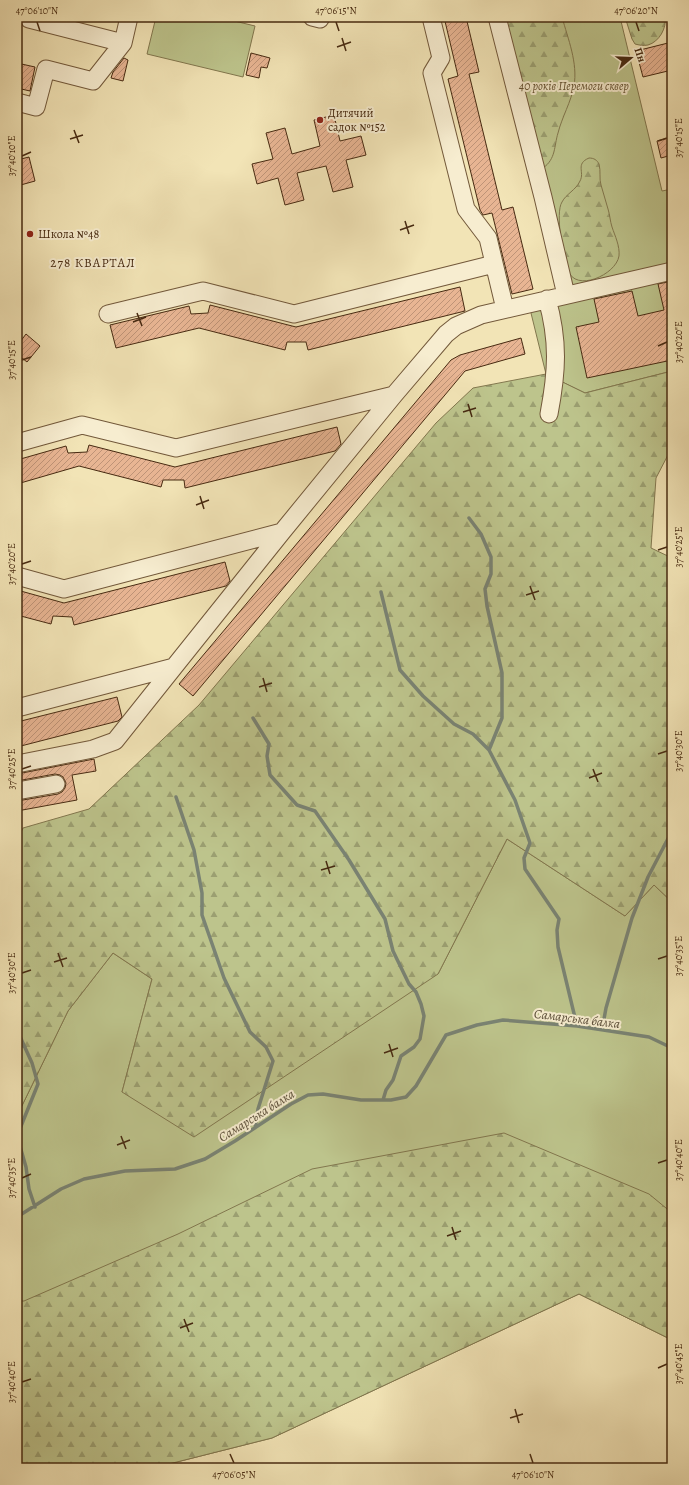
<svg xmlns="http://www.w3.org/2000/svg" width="689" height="1485" font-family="Alegreya,serif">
	<defs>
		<pattern id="forest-firs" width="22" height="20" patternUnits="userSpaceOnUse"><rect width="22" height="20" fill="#bdc48c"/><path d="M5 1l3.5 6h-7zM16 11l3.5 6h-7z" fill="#9b9f71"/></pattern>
		<pattern id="building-hatch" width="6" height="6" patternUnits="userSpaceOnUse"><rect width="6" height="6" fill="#e8b593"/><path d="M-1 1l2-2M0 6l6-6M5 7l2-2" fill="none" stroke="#be9377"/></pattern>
	</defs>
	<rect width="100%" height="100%" fill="#f2e4b6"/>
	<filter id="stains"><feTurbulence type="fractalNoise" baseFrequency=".005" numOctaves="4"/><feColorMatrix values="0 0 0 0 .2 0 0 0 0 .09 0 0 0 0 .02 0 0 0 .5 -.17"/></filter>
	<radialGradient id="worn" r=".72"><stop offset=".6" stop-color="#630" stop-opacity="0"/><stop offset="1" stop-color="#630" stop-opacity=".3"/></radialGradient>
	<path fill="#bdc48c" stroke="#82774e" d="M156 17H218L255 26 243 77 147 54Z
		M494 17H620L662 191 672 189V269L562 296Z
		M672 274V371L585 393 546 374 530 309Z
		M507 839 625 916 654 885 672 902V1340L579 1294 272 1438 153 1468H17V1116L68 1011 113 953 152 979 122 1092 438 974Z"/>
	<path fill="url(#forest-firs)" stroke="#82774e" d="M500 17H562C568 39 578 63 574 86 571 102 562 117 558 133 554 146 556 159 543 168Z
		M625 17H665C667 28 659 42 648 45 643 46 639 45 635 44L632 39Z
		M589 158C594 158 597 160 599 164 601 171 599 179 601 185 603 193 606 201 608 209 610 215 610 221 612 227 615 236 620 246 619 256 616 275 575 293 568 270 563 257 555 213 562 202 566 194 576 190 580 181 585 172 575 164 589 158Z
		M672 371V454L669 453 656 478 651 548 672 558V902L654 885 625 916 507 839 438 974 194 1137 122 1092 152 979 113 953 68 1011 17 1116V840L23 828 89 809 199 705 436 423 473 388 546 374 585 393Z
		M504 1133 649 1194 672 1213V1340L579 1294 272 1438 153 1468H17V1301H24L178 1234 312 1169Z"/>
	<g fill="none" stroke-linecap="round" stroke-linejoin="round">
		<path stroke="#7a8373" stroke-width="3.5" d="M469 518 481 534 491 557V574L485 589 487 606 502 673V718L489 750 515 800 530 843 524 858 525 869 559 919 557 930 558 947 577 1026
			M381 592 400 670 423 696 454 724 473 734 489 750
			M253 718 269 744 267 756 270 775 297 805 315 811 349 860 385 919 393 951 409 984 416 992 421 1004 424 1016 420 1039 414 1047 401 1056 393 1080 386 1090 383 1100
			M176 797 194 850 202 893V915L224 978 250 1032 266 1047 273 1061 258 1109 255 1128
			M17 1030 32 1063 38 1084 17 1136 26 1167 29 1189 35 1207
			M602 1030 606 1008 632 918 648 877 672 831
			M17 1043 25 1047
			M17 1217 61 1189 84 1179 125 1171 175 1169 205 1159 235 1141 291 1104 308 1095 323 1094 361 1100H391L406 1097 416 1086 446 1035 477 1025 503 1020 577 1026 649 1037 672 1048"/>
	</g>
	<path fill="url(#building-hatch)" stroke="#472a11" d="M444 17H466L479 72 469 74 502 210 513 207 533 289 512 294 492 213 483 215 480 210 448 79 458 76Z
		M672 42V70L643 77 636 51Z
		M251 53 270 58 267 68 261 67 259 78 246 75Z
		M124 58 128 60 123 81 111 78 113 72Z
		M17 63 35 67 30 91 17 88Z
		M334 115 340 141 361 136 366 155 346 160 353 187 333 192 326 166 297 173 304 200 285 205 278 178 257 184 252 164 273 159 266 133 285 128 292 154 320 146 314 120Z
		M672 137V155L661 158 657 141Z
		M29 157 35 181 17 186V160Z
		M672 281V360L587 378 576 327 599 322 594 299 632 291 638 316 664 310 658 284Z
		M460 287 465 311 308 350 306 342H287L285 350 199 328 116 348 110 325 189 306 191 314 208 313 210 305 296 327Z
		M26 334 40 346 27 362 17 354V346Z
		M521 338 525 354 465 371 193 696 179 684 451 360 460 355Z
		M337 427 341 444 335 451 185 488 184 480H163L161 487 79 466 17 484V460L66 446 68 453 87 452 89 445 175 467Z
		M225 562 230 581 226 586 74 625 72 617 53 616 51 624 17 615V590L64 603Z
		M117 697 122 717 118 721 17 747V722Z
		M94 759 96 771 72 775 77 800 17 811V801L58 794 62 792 65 788 66 783 63 777 60 775 55 774 17 781V774Z"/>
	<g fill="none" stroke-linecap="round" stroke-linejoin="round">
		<defs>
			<path id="minor" d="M28 17 29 19 123 43
				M312 17 320 19 321 17
				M431 17 441 58 432 73 466 209 488 238 505 309
				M497 17 543 197 566 295
				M17 102 36 107 46 69 93 81 123 43 129 17
				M547 299C559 341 557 372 549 414
				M108 314 203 291 294 314 494 264
				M17 443 82 425 176 448 394 395
				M17 576 64 589 282 532
				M174 667 282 532 394 395 446 334 456 326 481 315 672 271
				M17 708 174 667 115 741 93 749 17 764
				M17 791 56 784"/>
		</defs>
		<use href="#minor" stroke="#72583a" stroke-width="19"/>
		<use href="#minor" stroke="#f7edd0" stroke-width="17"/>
	</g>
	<path fill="none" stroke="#472a11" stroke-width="1.5" d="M37 22 40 31M336 22 339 31M636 22 639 31M342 38 346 51M337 47 351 42M74 130 79 143M70 139 83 135M658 141 667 138M22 156 31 152M405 221 409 234M400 230 414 225M137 313 142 326M133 322 146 317M658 346 667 342M22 360 31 357M468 404 472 417M463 412 476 408M200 496 204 509M196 505 209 500M658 550 667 547M22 564 31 561M530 586 535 600M526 595 539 591M263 678 267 692M259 687 272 683M658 754 667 751M22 769 31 766M593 769 598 782M589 778 602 773M326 861 330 874M321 870 335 866M58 953 63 967M658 959 667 956M54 962 67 958M22 973 31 970M389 1044 393 1057M384 1053 398 1048M121 1136 126 1149M117 1145 130 1140M658 1163 667 1160M22 1178 31 1174M452 1227 456 1240M447 1236 461 1231M184 1319 189 1332M180 1328 193 1323M658 1368 667 1364M22 1382 31 1379M515 1409 519 1423M510 1418 523 1414M230 1454 234 1463M530 1454 533 1463"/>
	<g fill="#8f2418" stroke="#f7edd0" stroke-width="1.5">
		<circle cx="320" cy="120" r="4"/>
		<circle cx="30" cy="234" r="4"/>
	</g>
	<g text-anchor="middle" stroke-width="4" stroke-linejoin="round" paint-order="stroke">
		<g font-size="12" font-style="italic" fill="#645030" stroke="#f7edd0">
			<text x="574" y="90">40 років Перемоги сквер</text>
		</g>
		<g font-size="12" fill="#472a11" stroke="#f7edd0" text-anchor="start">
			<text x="328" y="117">Дитячий<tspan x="328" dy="14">садок №152</tspan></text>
			<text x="38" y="238">Школа №48</text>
		</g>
		<g font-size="13" letter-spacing="1" fill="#472a11" stroke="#f7edd0">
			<text x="93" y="267">278 КВАРТАЛ</text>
		</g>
		<g font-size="13" font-style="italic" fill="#5c4f3a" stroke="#f7edd0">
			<text transform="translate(577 1018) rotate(7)" y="5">Самарська балка</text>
			<text transform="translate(256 1115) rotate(-32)" y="5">Самарська балка</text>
		</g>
	</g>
	<rect width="689" height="1485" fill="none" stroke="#f2e4b6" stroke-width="44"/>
	<g transform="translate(631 58) rotate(71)" stroke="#f7edd0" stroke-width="3" paint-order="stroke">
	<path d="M0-3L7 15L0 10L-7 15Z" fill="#472a11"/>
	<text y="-6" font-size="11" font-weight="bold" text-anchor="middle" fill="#472a11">Пн</text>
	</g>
	<rect x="22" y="22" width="645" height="1441" fill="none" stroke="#472a11" stroke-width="1.5"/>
	<g font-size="10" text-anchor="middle" fill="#472a11">
		<text x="37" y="14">47°06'10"N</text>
		<text x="336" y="14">47°06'15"N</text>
		<text x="636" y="14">47°06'20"N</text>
		<text transform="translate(678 138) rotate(-90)" y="4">37°40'15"E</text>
		<text transform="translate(11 156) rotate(-90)" y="4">37°40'10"E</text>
		<text transform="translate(678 342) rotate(-90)" y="4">37°40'20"E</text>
		<text transform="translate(11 360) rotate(-90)" y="4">37°40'15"E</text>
		<text transform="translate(678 547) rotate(-90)" y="4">37°40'25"E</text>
		<text transform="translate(11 564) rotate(-90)" y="4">37°40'20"E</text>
		<text transform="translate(678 751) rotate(-90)" y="4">37°40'30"E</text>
		<text transform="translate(11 769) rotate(-90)" y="4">37°40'25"E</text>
		<text transform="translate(678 956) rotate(-90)" y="4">37°40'35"E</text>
		<text transform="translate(11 973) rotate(-90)" y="4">37°40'30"E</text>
		<text transform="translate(678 1160) rotate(-90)" y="4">37°40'40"E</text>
		<text transform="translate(11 1178) rotate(-90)" y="4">37°40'35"E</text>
		<text transform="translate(678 1364) rotate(-90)" y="4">37°40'45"E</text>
		<text transform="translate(11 1382) rotate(-90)" y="4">37°40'40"E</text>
		<text x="234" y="1478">47°06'05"N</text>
		<text x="533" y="1478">47°06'10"N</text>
	</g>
	<rect width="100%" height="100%" filter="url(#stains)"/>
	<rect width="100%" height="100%" fill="url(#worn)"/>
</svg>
